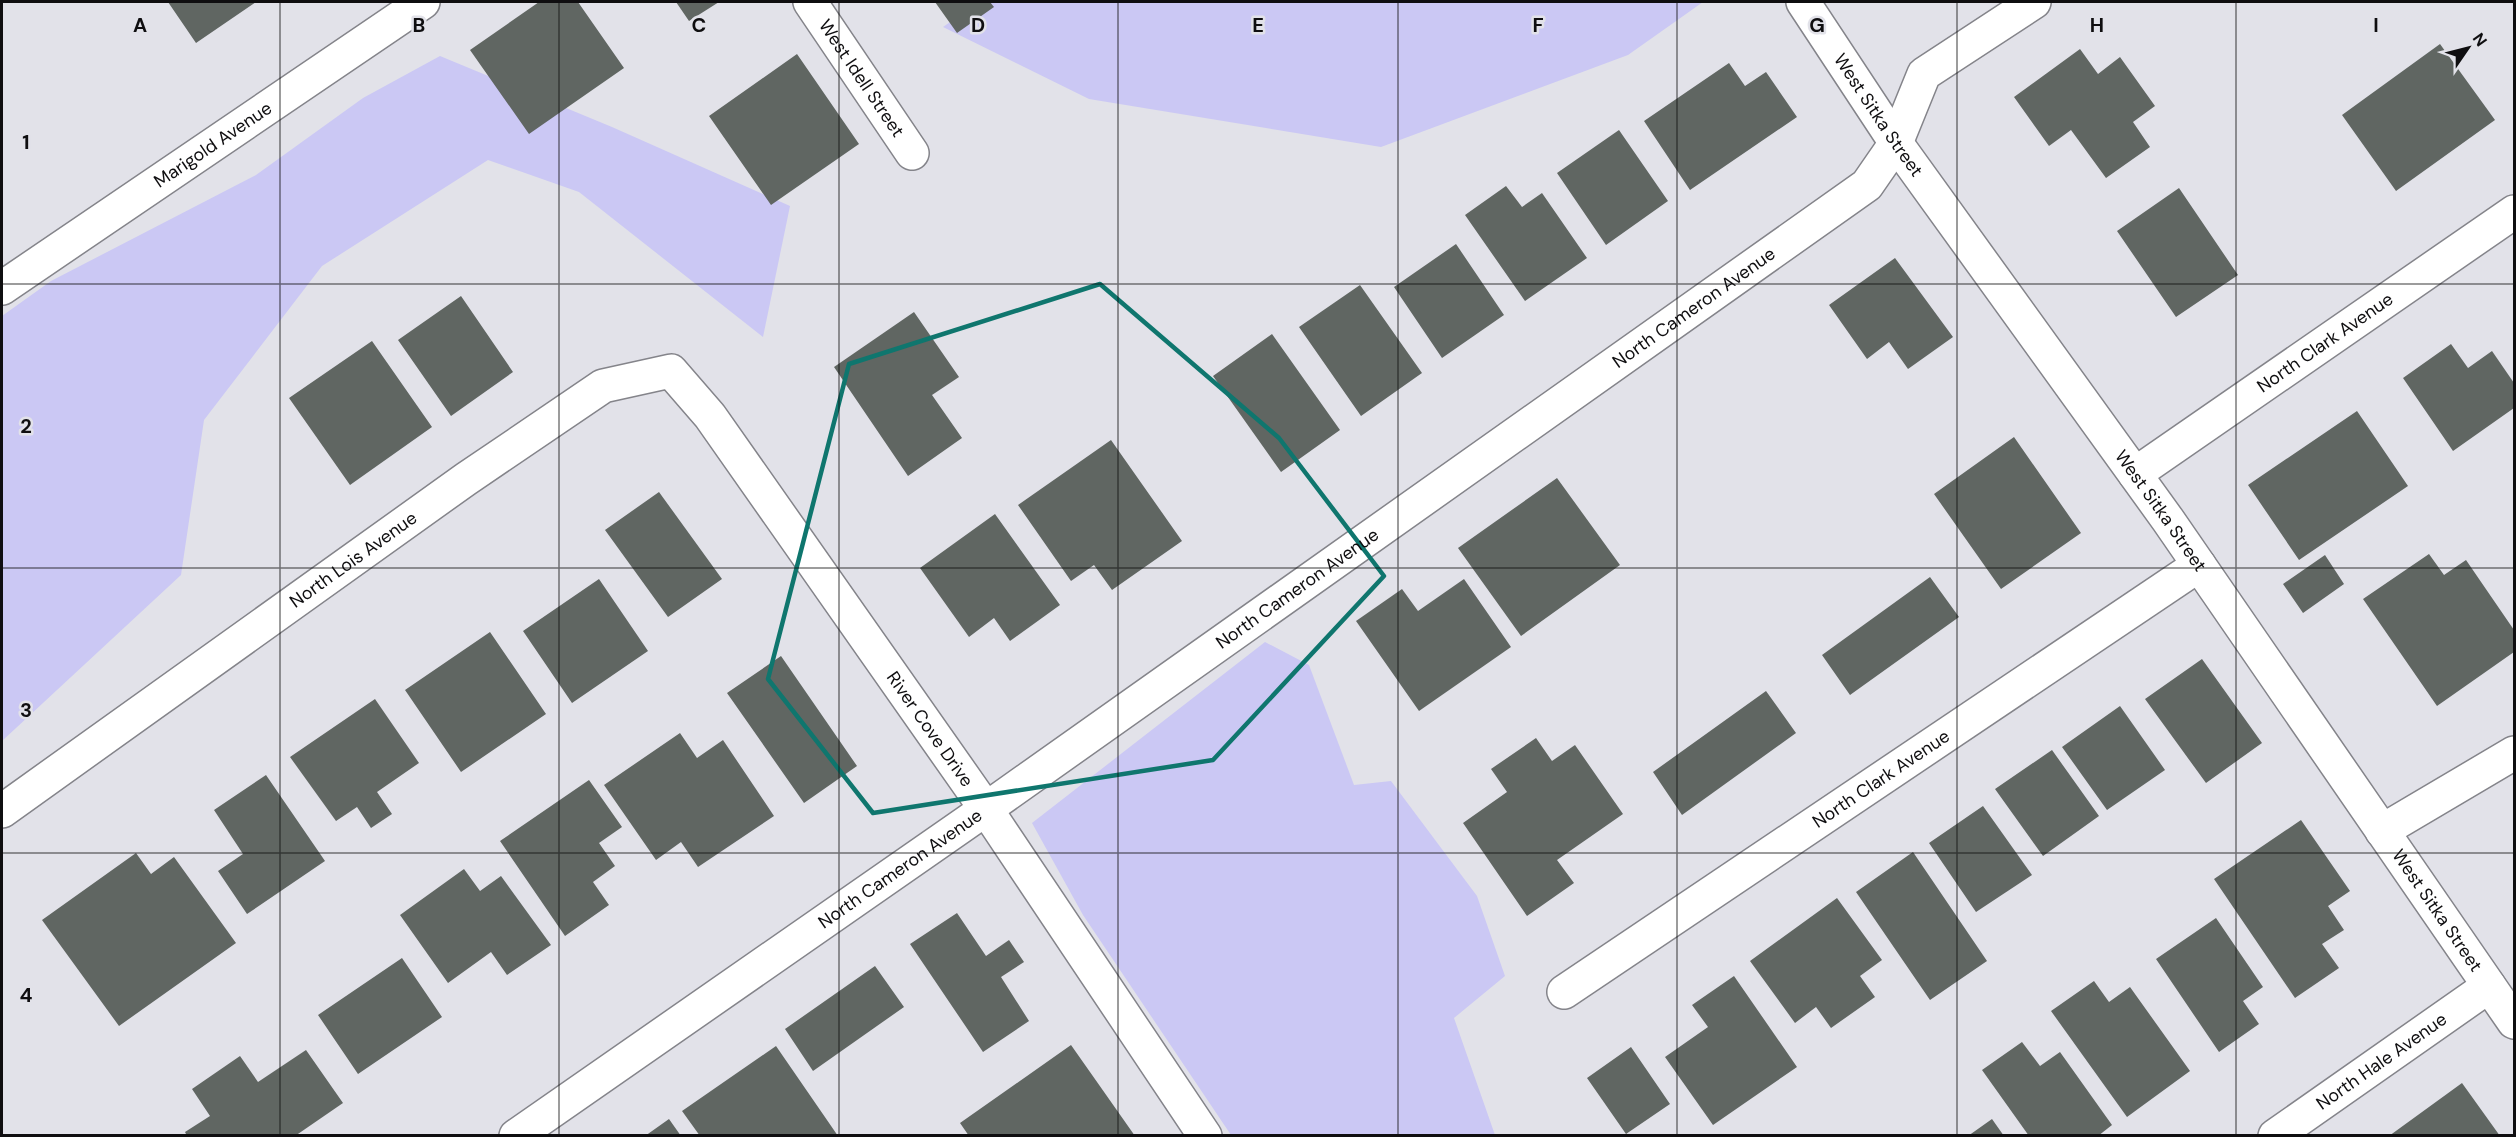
<svg xmlns="http://www.w3.org/2000/svg" width="2516" height="1137" font-family="'DM Sans',sans-serif">
	<rect width="100%" height="100%" fill="#e2e2e9"/>
	<path fill="#cbc8f4" d="M979 2H1703L1628 55 1381 147 1089 99 943 27Z
		M440 56 612 127 790 206 763 337 579 192 488 160 322 266 204 420 181 575 2 741V316L51 281 256 175 363 98Z
		M1265 642 1309 665 1354 785 1391 781 1477 896 1505 976 1454 1018 1495 1135H1231L1083 915 1032 823Z"/>
	<path fill="#606662" d="M168 2H256L196 43Z
		M539 2H578L624 68 529 134 470 50Z
		M676 2H719L689 21Z
		M935 2H990L994 7 957 33Z
		M2440 44 2495 120 2396 191 2342 115Z
		M2080 49 2098 74 2120 57 2155 106 2133 122 2150 147 2106 178 2071 130 2049 146 2014 97Z
		M797 54 859 144 771 205 709 116Z
		M1729 63 1745 86 1766 72 1797 117 1690 190 1644 121Z
		M1619 130 1668 201 1606 245 1557 173Z
		M1506 186 1522 207 1542 193 1587 258 1525 301 1465 215Z
		M2179 188 2238 275 2176 317 2117 231Z
		M1456 244 1504 315 1442 358 1394 287Z
		M1895 258 1953 337 1908 369 1889 342 1867 359 1829 305Z
		M1360 285 1422 373 1361 416 1299 327Z
		M461 296 513 372 451 416 398 340Z
		M914 312 959 377 932 395 962 438 908 476 834 367Z
		M1272 334 1340 430 1281 472 1213 376Z
		M372 341 432 427 350 485 289 398Z
		M2451 344 2468 368 2492 351 2514 383V408L2453 451 2403 378Z
		M2357 411 2408 486 2299 560 2248 485Z
		M2014 437 2081 533 2001 589 1934 494Z
		M1111 440 1182 541 1112 590 1094 565 1071 581 1018 505Z
		M1557 478 1620 565 1521 636 1458 548Z
		M659 492 722 579 668 617 605 530Z
		M995 514 1060 605 1010 641 994 618 969 637 920 568Z
		M2429 554 2444 575 2466 560 2514 630V652L2437 706 2363 599Z
		M2325 555 2344 584 2303 613 2283 584Z
		M1930 577 1959 617 1850 695 1822 655Z
		M599 579 648 651 572 703 523 631Z
		M1464 579 1511 647 1419 711 1356 621 1402 589 1418 611Z
		M490 632 546 714 461 772 405 690Z
		M781 656 857 766 804 803 727 693Z
		M2202 659 2262 743 2206 783 2145 699Z
		M1766 691 1796 733 1682 815 1653 772Z
		M375 699 419 763 377 792 392 814 371 828 357 807 336 821 290 757Z
		M2120 706 2165 770 2107 810 2062 747Z
		M680 733 697 758 723 740 774 816 698 867 681 842 656 860 604 785Z
		M1536 738 1552 761 1575 745 1623 814 1557 860 1574 883 1527 916 1463 823 1507 792 1491 769Z
		M2052 750 2099 816 2043 856 1995 789Z
		M266 775 325 861 247 914 218 871 243 854 214 810Z
		M589 780 622 827 599 843 615 866 593 882 609 905 565 936 500 841Z
		M1983 806 2032 875 1976 912 1929 843Z
		M2301 820 2350 891 2328 906 2344 930 2322 944 2339 968 2295 998 2214 879Z
		M1913 852 1987 961 1930 1000 1856 892Z
		M136 853 151 874 174 857 236 943 119 1026 42 920Z
		M464 869 480 891 501 876 551 945 507 975 491 952 448 983 400 915Z
		M1837 898 1882 960 1860 976 1875 997 1831 1028 1816 1007 1795 1023 1750 961Z
		M957 913 986 956 1009 940 1024 962 1001 977 1029 1021 983 1052 910 944Z
		M2216 918 2263 987 2243 1001 2259 1024 2219 1052 2156 959Z
		M402 958 442 1017 358 1074 318 1015Z
		M875 966 904 1007 813 1071 785 1029Z
		M1734 976 1797 1067 1713 1125 1665 1057 1708 1027 1692 1005Z
		M2094 981 2109 1002 2130 987 2190 1071 2127 1117 2051 1011Z
		M2022 1042 2040 1066 2060 1052 2112 1125 2098 1136H2029L1982 1070Z
		M1071 1045 1135 1136H969L960 1123Z
		M776 1046 838 1136H700L682 1111Z
		M1631 1047 1670 1104 1626 1134 1587 1078Z
		M306 1050 343 1103 295 1136H187L185 1132 210 1116 192 1089 240 1056 258 1082Z
		M2462 1083 2500 1136H2389Z
		M669 1119 681 1136H645Z
		M1992 1119 2004 1136H1968Z"/>
	<g fill="none" stroke-linecap="round" stroke-linejoin="round">
		<defs>
			<g id="minor">
				<path id="s1" d="M810 2 912 153"/>
				<path id="s2" d="M1803 2 1896 143 2168 520 2514 1022"/>
				<path id="s3" d="M2 288 423 2"/>
				<path id="s4" d="M2135 474 2514 212"/>
				<path id="s5" d="M2 811 466 479 603 386 671 371 710 416 986 809 1205 1136"/>
				<path d="M2382 831 2514 753"/>
				<path id="s6" d="M1564 992 2199 565"/>
				<path id="s7" d="M516 1136 986 809 1867 185 1896 143 1924 74 2034 2"/>
				<path id="s8" d="M2275 1136 2489 986"/>
			</g>
		</defs>
		<use href="#minor" stroke="#84848a" stroke-width="36"/>
		<use href="#minor" stroke="#fff" stroke-width="33"/>
	</g>
	<path fill="none" stroke="#0f766e" stroke-width="4.5" stroke-linejoin="round" d="M1100 284 1279 438 1384 576 1213 760 873 813 768 679 849 364Z"/>
	<path fill="none" stroke="#0f0e10" stroke-width="1.5" stroke-opacity="0.55" d="M280 2V1136M559 2V1136M839 2V1136M1118 2V1136M1398 2V1136M1677 2V1136M1957 2V1136M2236 2V1136M2 284H2514M2 568H2514M2 853H2514"/>
	<g text-anchor="middle" stroke-width="5" stroke-linejoin="round" paint-order="stroke">
		<g font-size="18" fill="#0f0e10" stroke="#e2e2e9">
			<text dy="6" stroke="none"><textPath href="#s1" startOffset="92">West Idell Street</textPath></text>
			<text dy="6" stroke="none"><textPath href="#s2" startOffset="136">West Sitka Street</textPath></text>
			<text dy="6" stroke="none"><textPath href="#s3" startOffset="255">Marigold Avenue</textPath></text>
			<text dy="6" stroke="none"><textPath href="#s7" startOffset="1440">North Cameron Avenue</textPath></text>
			<text dy="6" stroke="none"><textPath href="#s4" startOffset="231">North Clark Avenue</textPath></text>
			<text dy="6" stroke="none"><textPath href="#s2" startOffset="622">West Sitka Street</textPath></text>
			<text dy="6" stroke="none"><textPath href="#s5" startOffset="432">North Lois Avenue</textPath></text>
			<text dy="6" stroke="none"><textPath href="#s7" startOffset="954">North Cameron Avenue</textPath></text>
			<text dy="6" stroke="none"><textPath href="#s5" startOffset="1248">River Cove Drive</textPath></text>
			<text dy="6" stroke="none"><textPath href="#s6" startOffset="382">North Clark Avenue</textPath></text>
			<text dy="6" stroke="none"><textPath href="#s7" startOffset="468">North Cameron Avenue</textPath></text>
			<text dy="6" stroke="none"><textPath href="#s2" startOffset="1108">West Sitka Street</textPath></text>
			<text dy="6" stroke="none"><textPath href="#s8" startOffset="130">North Hale Avenue</textPath></text>
		</g>
	</g>
	<g font-size="20" text-anchor="middle" font-weight="bold" fill="#0f0e10" stroke="#e2e2e9" stroke-width="5" stroke-linejoin="round" paint-order="stroke">
		<text x="140" y="32">A</text>
		<text x="419" y="32">B</text>
		<text x="699" y="32">C</text>
		<text x="978" y="32">D</text>
		<text x="1258" y="32">E</text>
		<text x="1538" y="32">F</text>
		<text x="1817" y="32">G</text>
		<text x="2097" y="32">H</text>
		<text x="2376" y="32">I</text>
		<text x="26" y="149">1</text>
		<text x="26" y="433">2</text>
		<text x="26" y="717">3</text>
		<text x="26" y="1002">4</text>
	</g>
	<rect width="2516" height="1137" fill="none" stroke="#0f0e10" stroke-width="6"/>
	<g transform="translate(2468 48) rotate(55)" stroke="#e2e2e9" stroke-width="4.5" paint-order="stroke">
	<path d="M0-4.5L10 22L0 15L-10 22Z" fill="#0f0e10"/>
	<text y="-9" font-size="16" font-weight="bold" text-anchor="middle" fill="#0f0e10">N</text>
	</g>
</svg>
